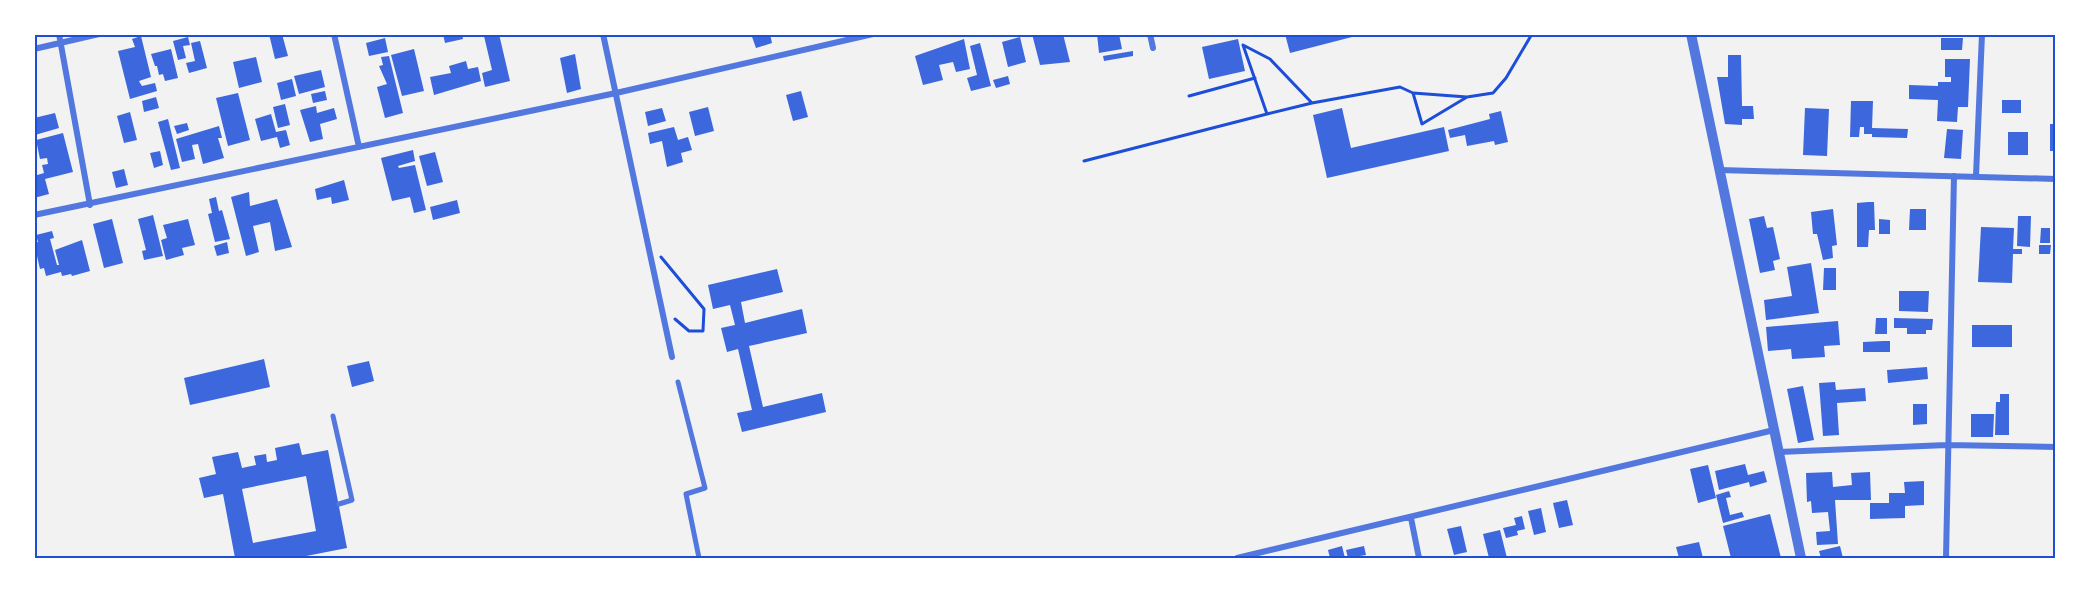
<svg xmlns="http://www.w3.org/2000/svg" width="2090" height="593" font-family="'Golos Text',sans-serif">
	<rect width="100%" height="100%" fill="#f2f2f2"/>
	<path fill="#3d67dc" fill-rule="evenodd" d="M269 34H282L288 56 275 59Z
		M443 34H462L463 39 445 43Z
		M489 34H499L510 81 485 87 482 73 492 70 484 36Z
		M751 34H770L772 43 756 48Z
		M1032 34H1063L1070 62 1040 65Z
		M1097 34H1119L1122 49 1099 53Z
		M1285 34H1352V37L1290 53Z
		M141 36 151 77 139 81 140 83 142 86 155 83 157 91 130 99 118 51 135 47 132 39Z
		M188 37 190 45 183 46 186 58 178 60 173 41Z
		M1020 37 1026 62 1008 67 1002 42Z
		M385 38 388 52 369 56 366 43Z
		M1941 38H1963L1962 50H1941Z
		M964 39 970 69 956 72 953 62 939 65 943 80 923 85 915 56Z
		M1238 39 1245 71 1209 79 1202 47Z
		M200 41 207 68 189 73 186 63 195 61 191 43Z
		M980 43 991 86 971 91 967 78 977 75 970 46Z
		M171 49 178 78 165 81 163 74 159 75 157 66H155L151 54Z
		M414 49 424 91 402 96 391 55Z
		M1133 51V56L1104 61 1103 56Z
		M575 54 581 89 567 93 560 58Z
		M1728 55H1741L1742 106H1753L1754 119H1742V125L1725 124 1717 77H1728Z
		M389 56 403 113 385 118 377 87 387 84 379 66 383 65 381 57Z
		M256 57 262 82 239 88 233 62Z
		M1945 59H1970L1968 107H1958L1957 122 1937 121 1938 100 1909 99V85L1938 86V82H1951V77H1945Z
		M466 61 468 69 478 67 481 81 434 95 430 77 451 73 449 66Z
		M321 70 325 87 299 94 294 76Z
		M1008 76 1010 84 996 88 993 80Z
		M292 79 296 96 281 100 277 83Z
		M325 91 327 100 313 103 311 94Z
		M801 91 808 117 793 121 786 95Z
		M238 93 250 140 228 146 216 98Z
		M156 97 159 108 144 112 142 101Z
		M2002 100H2021V113H2002Z
		M1851 101H1873L1872 128 1908 129 1907 138 1872 137V134H1864V127H1860L1859 137H1850Z
		M285 104 290 125 278 128 273 107Z
		M316 106 317 113 334 108 337 119 320 124 323 139 310 142 300 110Z
		M708 107 714 131 695 136 689 112Z
		M662 108 666 121 648 126 645 112Z
		M1342 108 1351 148 1444 127 1449 151 1327 178 1313 115Z
		M1805 108 1829 109 1827 156 1803 155Z
		M1501 111 1508 142 1495 145 1494 141 1467 146 1465 135 1450 138 1448 130 1490 119 1489 114Z
		M130 112 137 140 124 143 117 116Z
		M55 113 59 128 35 135 34 118Z
		M271 114 276 132 286 130 290 145 280 148 277 137 261 141 255 119Z
		M168 119 180 168 171 170 158 122Z
		M187 123 189 130 177 134 174 126Z
		M2050 124H2056V151H2050Z
		M219 126 222 138H218L224 158 203 164 198 144 192 145 195 159 182 162 176 139Z
		M674 127 678 140 688 137 692 150 681 153 683 162 667 167 662 141 650 144 648 133Z
		M1947 129 1963 130 1961 159 1944 158Z
		M2008 132H2028V155H2008Z
		M63 133 73 172 45 179 49 194 34 198 37 186 34 176 44 173 42 165 48 164 47 158 40 159 36 140Z
		M413 150 415 161 398 166 399 168 415 165 426 210 414 213 410 197 392 201 381 158Z
		M160 151 163 165 154 168 150 153Z
		M435 152 443 182 427 186 419 156Z
		M124 169 128 185 116 188 112 172Z
		M344 180 349 200 332 204 331 197 317 200 315 189Z
		M249 192 250 206 277 199 292 247 275 251 270 222 253 226 259 252 246 256 231 197Z
		M216 197 219 211 222 210 230 239 215 242 208 214 212 213 209 199Z
		M457 200 460 213 433 220 430 207Z
		M1868 202H1874L1875 230H1869L1868 247H1857V203Z
		M1833 209 1837 245 1832 246 1833 258 1823 260 1817 234H1813L1811 212Z
		M1910 209H1926V230H1909Z
		M153 215 163 256 144 260 142 251 146 250 138 219Z
		M1764 216 1767 228 1773 227 1780 259 1773 261 1775 270 1760 273 1749 219Z
		M2018 216H2031L2030 247 2017 246Z
		M112 219 123 263 104 268 93 224Z
		M188 219 195 245 182 248 184 255 166 260 161 240 167 238 163 225Z
		M1879 219 1890 220V234H1879Z
		M1981 227 2014 228 2013 249H2022V254H2013L2012 283 1978 282Z
		M2041 228H2050V243H2040Z
		M52 231 54 238 50 239 57 265H59L55 250 82 240 90 271 72 276 71 274 62 276 61 272 46 276 44 268 40 269 34 243 38 242 36 235Z
		M227 242 229 253 217 256 214 246Z
		M2039 245H2051L2050 254H2039Z
		M1811 263 1819 313 1766 320 1764 300 1792 296 1787 267Z
		M1824 268H1836V290H1823Z
		M777 269 783 292 741 302 745 323 802 309 807 333 749 346 763 407 822 393 826 412 742 432 737 413 752 410 738 349 727 352 721 328 735 325 730 305 713 309 708 285Z
		M1899 291H1929L1928 312 1899 311Z
		M1876 318H1887V334H1875Z
		M1894 318 1933 319 1932 330H1926V334H1907V328H1894Z
		M1838 321 1840 345 1824 346 1825 357 1792 359 1791 349 1768 351 1766 327Z
		M1972 325H2012V347H1972Z
		M1883 341H1890V352H1863V342Z
		M264 359 270 387 190 405 184 378Z
		M369 361 374 381 352 387 347 366Z
		M1927 367 1928 379 1888 383 1887 370Z
		M1835 382 1836 390 1865 388 1866 401 1837 403 1839 435 1823 436 1819 383Z
		M1803 386 1814 440 1798 443 1787 389Z
		M2000 394H2009V435H1995L1996 402H2000Z
		M1913 404H1927V424L1913 425Z
		M1971 414H1994L1993 437H1971Z
		M299 443 302 455 328 450 347 548 296 558H235L223 494 204 498 199 478 216 474 212 457 238 452 242 468 256 465 254 456 266 454 267 462 277 460 275 448ZM306 476 316 531 253 543 242 489Z
		M1745 464 1748 475 1764 471 1767 482 1750 487 1749 482 1719 490 1715 471Z
		M1708 465 1716 498 1698 503 1690 469Z
		M1832 472 1833 487 1852 485 1851 473 1870 472 1871 500H1835L1838 544 1817 545 1816 532 1830 531 1828 512 1812 513 1811 501 1807 502 1806 473Z
		M1924 481V505L1905 506V518L1870 519V503H1889V493H1905L1904 482Z
		M1729 491 1731 497 1726 498 1730 515 1742 512 1744 517 1723 523 1716 495Z
		M1567 500 1573 525 1559 528 1553 503Z
		M1541 508 1546 532 1534 535 1528 511Z
		M1770 514 1781 558H1731L1723 526Z
		M1522 516 1525 529 1517 531 1518 535 1506 538 1503 528 1516 525 1514 518Z
		M1461 526 1467 552 1454 555 1447 529Z
		M1500 530 1507 558H1489L1483 534Z
		M1699 542 1703 558H1679L1676 547Z
		M1342 546 1345 558H1330L1328 550Z
		M1364 546 1366 555 1348 558 1346 550Z
		M1840 546 1843 558H1821L1819 551Z"/>
	<g fill="none" stroke-linecap="round" stroke-linejoin="round">
		<path stroke="#1d4ed8" stroke-width="3" d="M1189 96 1255 78
			M1467 97 1422 124 1413 93 1467 97 1493 93 1506 78 1532 34
			M1312 103 1267 114 1243 45 1270 59 1312 103 1400 87 1413 93
			M1084 161 1267 114
			M661 257 704 309 703 331H689L675 319"/>
		<path stroke="#5277de" stroke-width="5" d="M678 382 705 488 686 494 699 558
			M333 416 352 500 339 504"/>
		<path stroke="#5277de" stroke-width="6" d="M59 34 90 205
			M334 34 359 147
			M603 34 672 357
			M1150 34 1153 48
			M34 49 99 34
			M1719 170 2056 179
			M1976 176 1982 34
			M34 215 616 93 873 34
			M1779 452 1947 445 2056 447
			M1411 518 1419 558
			M1237 558 1774 430
			M1946 558 1954 176"/>
		<path stroke="#5277de" stroke-width="10" d="M1691 34 1801 558"/>
	</g>
	<rect width="2090" height="593" fill="none" stroke="#ffffff" stroke-width="72"/>
	<rect x="36" y="36" width="2018" height="521" fill="none" stroke="#1d4ed8" stroke-width="2"/>
</svg>
